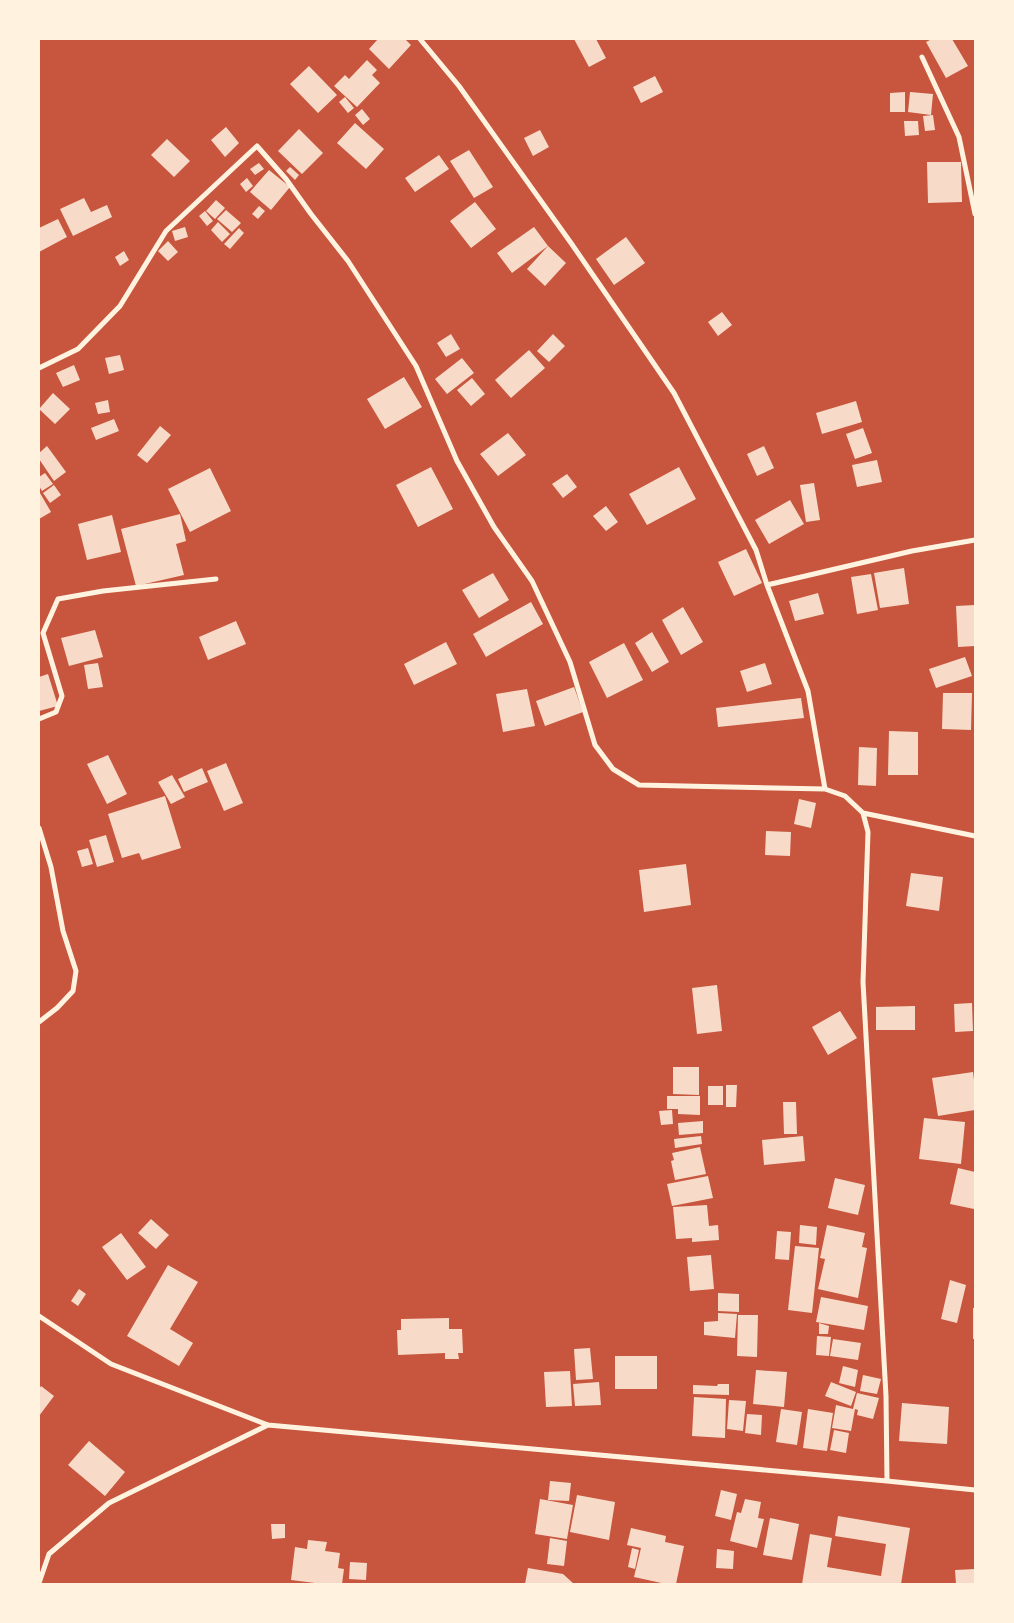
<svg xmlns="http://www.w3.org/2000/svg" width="1014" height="1623" font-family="Figtree,sans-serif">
	<rect width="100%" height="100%" fill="#c8553d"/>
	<path fill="#f7dbc8" d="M378 39H405L411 45 389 69 369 49Z
		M574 39H596L606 58 589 67Z
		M932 39H952L968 66 946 78 926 42Z
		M367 60 377 70 372 75 380 83 357 107 334 86 345 75 349 79Z
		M309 66 337 95 318 113 290 84Z
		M655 76 663 92 641 103 633 87Z
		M905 92V112H890V93Z
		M910 92 933 94 931 115 908 112Z
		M345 97 354 108 348 113 339 102Z
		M362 109 370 119 363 125 355 115Z
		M933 115 935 130 925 131 923 116Z
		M904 121H918L919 135 905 136Z
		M355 123 384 149 366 169 337 143Z
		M226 127 239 143 225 157 211 140Z
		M299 129 323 153 302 174 278 151Z
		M540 130 549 147 533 156 524 138Z
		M167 139 190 161 174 177 151 155Z
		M469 150 493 187 474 198 450 161Z
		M439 155 449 169 415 192 405 178Z
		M927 162H961L962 202 928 203Z
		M259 163 264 169 255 175 250 169Z
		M290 167 299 175 295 180 286 171Z
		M269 170 290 187 271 210 250 192Z
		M247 178 253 186 246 192 240 184Z
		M84 198 91 212 107 205 112 217 73 236 60 209Z
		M216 200 225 208 215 219 206 211Z
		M475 202 496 229 471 248 450 221Z
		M259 206 265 211 258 219 252 214Z
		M226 210 241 223 232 232 217 219Z
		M205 211 213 221 207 226 199 216Z
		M58 219 67 237 39 252V228Z
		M218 222 230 234 222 242 211 230Z
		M185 227 188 237 175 241 172 231Z
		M534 227 548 246 566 263 545 286 527 269 548 246 512 273 497 253Z
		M239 228 244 233 230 249 224 244Z
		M626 237 645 263 614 285 596 259Z
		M168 241 178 252 168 261 158 251Z
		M124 251 129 260 120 266 115 257Z
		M722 312 732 325 718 336 708 322Z
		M451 334 460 349 446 357 437 343Z
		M553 334 565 346 549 362 537 351Z
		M529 350 545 368 511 398 495 380Z
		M120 355 124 370 109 374 105 358Z
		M462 358 474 373 447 394 435 379Z
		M74 365 80 380 63 387 56 373Z
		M404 377 422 407 385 429 367 399Z
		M472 378 485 394 471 406 457 390Z
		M53 393 70 409 55 424 39 409Z
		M108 400 110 412 98 414 95 403Z
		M856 401 862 422 822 434 816 413Z
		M114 419 119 431 96 440 91 428Z
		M160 426 171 435 147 463 137 455Z
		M863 428 872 453 855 459 846 434Z
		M508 433 526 455 498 476 480 454Z
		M47 446 66 472 54 481 39 459V453Z
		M764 446 774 468 757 476 747 454Z
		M877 460 882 482 857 487 852 465Z
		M431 467 453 509 418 527 396 485Z
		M679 467 696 499 647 525 629 494Z
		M210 468 231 511 190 532 168 489Z
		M45 473 53 484 42 491 39 486V477Z
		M567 474 577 487 563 498 552 484Z
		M814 483 820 520 806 522 800 485Z
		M54 485 61 495 50 503 43 493Z
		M39 493H40L51 512 39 519Z
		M790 500 804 524 769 544 755 520Z
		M606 506 618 522 606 531 593 516Z
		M180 514 186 541 176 544 184 575 136 586 121 529Z
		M112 515 121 552 87 560 78 524Z
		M746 549 762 583 734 596 718 562Z
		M904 568 909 604 880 608 874 573Z
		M493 573 509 600 479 618 462 590Z
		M871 574 878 610 857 614 851 577Z
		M818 593 824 614 795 621 789 601Z
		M531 602 543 624 486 657 473 634Z
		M975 605V646L958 647 956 606Z
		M683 607 703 642 681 655 662 620Z
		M236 621 246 644 208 660 199 637Z
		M95 630 103 657 69 666 61 638Z
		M652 632 669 662 652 672 635 643Z
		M446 642 457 664 414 685 404 664Z
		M624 643 643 680 607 698 589 662Z
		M965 657 972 676 936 688 929 669Z
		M98 663 103 687 88 689 84 665Z
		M765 663 772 684 747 692 740 671Z
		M48 674 58 706 39 711V677Z
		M574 687 583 712 545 726 536 701Z
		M527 689 535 726 503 732 496 694Z
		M943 693H972L971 730 942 729Z
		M801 698 804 718 718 727 716 708Z
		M889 731 918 732V775H888Z
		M859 747 877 748 876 786 858 785Z
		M108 755 127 794 107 804 87 764Z
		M226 763 243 803 224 811 207 771Z
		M202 768 208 782 184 792 178 779Z
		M172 775 185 797 171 804 158 782Z
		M165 796 181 848 142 860 139 853 122 858 108 814Z
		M799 799 816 803 811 828 794 824Z
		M766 831 791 832 790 856 765 855Z
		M106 835 114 862 97 867 89 840Z
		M88 848 93 864 82 867 77 851Z
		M686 864 691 905 644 912 639 870Z
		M911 873 943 877 939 911 906 906Z
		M717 985 722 1031 697 1034 692 988Z
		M972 1003 973 1031 955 1032 954 1004Z
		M915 1006V1030H876V1007Z
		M840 1011 857 1038 828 1055 812 1027Z
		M673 1067H699V1095L673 1094Z
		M973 1072 975 1087V1110L938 1116 932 1078Z
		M726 1085H737L736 1107H726Z
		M708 1086H723V1105H708Z
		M667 1096H700V1115L678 1114V1109H667Z
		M783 1102H796L797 1134H784Z
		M672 1110 673 1124 661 1125 659 1111Z
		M924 1118 965 1122 961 1164 919 1159Z
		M703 1121V1133L679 1135 678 1123Z
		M701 1136 702 1144 675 1148 674 1139Z
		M803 1136 805 1161 764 1165 762 1140Z
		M700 1147 706 1174 675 1180 671 1161 674 1160 672 1153Z
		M958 1168 975 1172V1202L974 1209 950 1204Z
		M708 1176 713 1198 672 1206 667 1184Z
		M835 1178 865 1185 858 1215 828 1208Z
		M707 1205 709 1226 718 1225 719 1240 692 1242V1238L676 1239 673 1207Z
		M151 1219 169 1235 156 1249 138 1233Z
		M800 1225 817 1227 816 1245 799 1243Z
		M827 1225 865 1233 862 1247 867 1248 858 1298 818 1289 825 1259 820 1258Z
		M777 1231 791 1232 789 1260 775 1259Z
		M121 1233 146 1267 127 1280 102 1247Z
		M795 1246 819 1248 812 1313 788 1310Z
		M711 1255 714 1289 690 1291 687 1257Z
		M168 1265 198 1282 170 1329 193 1343 179 1366 127 1336Z
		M950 1280 966 1285 957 1323 941 1319Z
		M79 1289 86 1294 78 1306 71 1301Z
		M718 1293 739 1294V1312L718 1311Z
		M821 1297 868 1306 864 1330 816 1322Z
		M973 1308H975V1339H973Z
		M718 1313 737 1314 735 1338 704 1335V1322L718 1321Z
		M738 1315H758L757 1357 737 1356Z
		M449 1318V1329H462L463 1353H458L459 1359H445V1353L398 1355 397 1330H401V1319Z
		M819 1323 829 1326 828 1334H819Z
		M817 1336 831 1337 829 1356 816 1355Z
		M833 1339 861 1343 858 1360 830 1356Z
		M590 1348 593 1379 576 1380 574 1349Z
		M615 1356H657V1389H615Z
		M843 1366 858 1370 855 1387 839 1383Z
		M756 1370 787 1372 784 1407 753 1404Z
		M570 1371 572 1406 546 1407 544 1372Z
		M863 1375 881 1379 877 1394 860 1391Z
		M599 1382 601 1405 575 1406 573 1384Z
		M831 1382 856 1392 851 1406 825 1396Z
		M718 1384H729V1395L693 1394V1385L717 1386Z
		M41 1386 54 1396 39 1416V1389Z
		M857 1393 879 1398 873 1419 857 1415 858 1410 855 1409 851 1431 832 1428 836 1405 853 1409Z
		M694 1397 726 1399 725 1438 692 1436Z
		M729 1400 746 1401 743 1431 727 1429Z
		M902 1403 949 1407 947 1444 899 1441Z
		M781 1409 802 1412 797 1445 776 1442Z
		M808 1409 833 1413 827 1451 803 1448Z
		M747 1414 762 1415 761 1435 745 1433Z
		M834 1430 849 1433 846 1453 830 1450Z
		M89 1441 125 1472 105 1496 68 1465Z
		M550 1481 571 1483 569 1501 548 1500Z
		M721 1490 737 1494 731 1520 715 1516Z
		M577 1495 615 1502 609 1540 570 1532Z
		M540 1499 573 1505 567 1539 535 1534Z
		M745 1499 761 1502 758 1518 764 1519 757 1548 730 1541 737 1512 741 1513Z
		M838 1516 910 1528 901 1584H802L810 1534 832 1538 827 1567 881 1576 886 1544 835 1536Z
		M770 1518 799 1524 792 1560 763 1555Z
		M271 1524H285V1538L272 1539Z
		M631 1528 666 1536 665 1542 684 1546 676 1584H666L634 1577 641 1548 627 1545Z
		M550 1538 567 1541 564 1566 547 1564Z
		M308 1540 327 1542 325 1551 340 1553 338 1568 344 1569 342 1584H323L291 1580 295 1547 307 1549Z
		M632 1548 639 1550 635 1569 628 1567Z
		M717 1549 734 1551 733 1569 716 1568Z
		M350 1562 367 1563 366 1580 349 1579Z
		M528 1568 563 1574 574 1584H525Z
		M975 1569V1584H956L955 1570Z"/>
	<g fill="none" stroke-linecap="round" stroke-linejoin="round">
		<path stroke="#fff3e0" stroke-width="5" d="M420 39 459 86 571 243 674 393 756 550 767 585 808 691 825 789
			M922 57 959 137 975 214
			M39 368 78 349 120 306 166 231 257 146 286 179 311 214 348 261 416 366 457 461 494 527 532 581 570 662 595 745 613 769 639 785 825 789 845 796 863 813 868 832 863 982 886 1396 887 1481
			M767 585 912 551 975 540
			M39 719 56 712 62 696 43 633 58 599 103 591 216 579
			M863 813 975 836
			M39 828 51 867 63 931 76 971 73 991 57 1008 39 1022
			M39 1316 111 1364 268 1425 887 1481 975 1490
			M39 1583 49 1554 109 1503 268 1425"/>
	</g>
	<rect width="1014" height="1623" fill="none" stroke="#fff3e0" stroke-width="80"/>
</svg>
